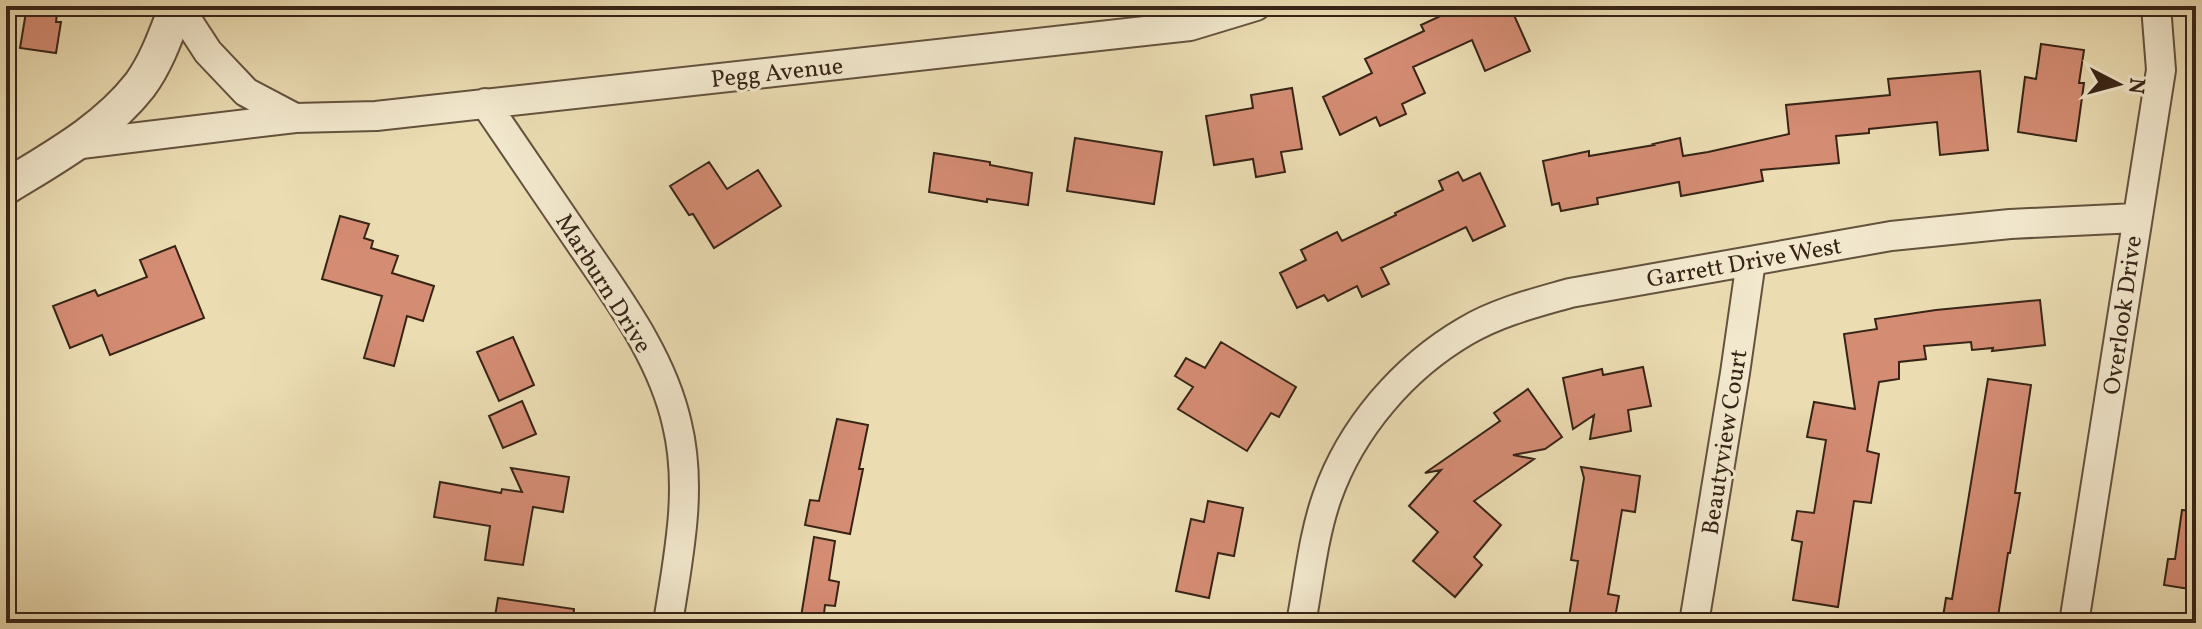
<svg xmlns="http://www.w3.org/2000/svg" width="2202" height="629" font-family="Vollkorn,serif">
	<rect width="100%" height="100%" fill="#ebdcb2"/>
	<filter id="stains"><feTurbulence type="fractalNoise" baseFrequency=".0025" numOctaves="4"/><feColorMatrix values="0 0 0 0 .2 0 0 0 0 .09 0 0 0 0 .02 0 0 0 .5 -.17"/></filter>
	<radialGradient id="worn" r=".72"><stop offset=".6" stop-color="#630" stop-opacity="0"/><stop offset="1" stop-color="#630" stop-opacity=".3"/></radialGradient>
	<path fill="#d48c73" stroke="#372417" stroke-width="2" d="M27 6H58L56 22H61L56 53 20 48Z
		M1462 6H1510L1530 51 1485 71 1472 40 1413 67 1425 93 1402 104 1406 114 1380 126 1376 117 1340 135 1323 97 1372 73 1365 59 1424 31 1421 25Z
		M2041 44 2084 50 2079 83H2084L2076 141 2018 132 2025 77 2036 79Z
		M1980 71 1988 150 1940 155 1937 122 1869 129V133L1836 136 1839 163 1761 170 1763 181 1681 196 1679 182 1597 198 1598 204 1561 211 1559 203 1552 205 1543 161 1589 151V156L1654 145 1653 144 1680 138 1683 156 1708 152 1789 134 1786 105 1890 95 1888 79Z
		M1292 88 1302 149 1281 152 1285 172 1256 177 1253 159 1214 165 1206 116 1253 108 1251 95Z
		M1075 138 1162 152 1154 204 1067 191Z
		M934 153 990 162V165L1032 173 1028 205 987 199V202L929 192Z
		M709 162 727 189 758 170 781 206 714 248 693 214 689 215 670 186Z
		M1458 172 1463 181 1480 173 1505 226 1473 241 1466 227 1381 268 1389 284 1362 297 1357 286 1328 301 1324 295 1297 308 1280 273 1306 260 1301 250 1337 232 1342 241 1396 215 1395 213 1443 190 1439 181Z
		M340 216 369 224 364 238 373 241 371 248 398 256 392 273 434 286 423 321 407 316 394 366 364 358 382 296 322 279Z
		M175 246 204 318 110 355 102 335 70 348 53 306 95 290 98 296 147 277 140 260Z
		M2040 300 2045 345 1992 351 1993 348 1972 350 1971 342 1924 346 1926 359 1899 362V379L1879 382 1867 451 1879 454 1871 503 1854 501 1838 607 1793 600 1802 542 1792 540 1797 511 1814 513 1826 440 1807 437 1814 402 1855 409 1844 334 1877 329 1875 319 1936 310Z
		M513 337 534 385 499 401 477 352Z
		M1221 342 1296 387 1279 417 1271 413 1247 451 1178 409 1193 387 1175 376 1186 358 1205 368Z
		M1643 367 1651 406 1628 410 1631 431 1590 439 1594 415 1573 429 1563 378 1602 369 1603 375Z
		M1988 379 2031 385 2015 493H2020L2010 553H2008L1997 623H1942L1946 598 1952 599Z
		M1528 389 1562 437 1545 449 1513 455 1534 459 1474 501 1501 525 1474 557 1482 565 1455 597 1413 561 1438 532 1409 506 1441 470 1425 473 1500 421 1494 413Z
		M522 401 536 434 503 448 489 416Z
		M837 419 868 425 859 469H863L850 534 805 525 810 500 819 501Z
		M1581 467 1640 476 1635 512 1622 510 1608 594 1619 596 1614 623H1568L1578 561 1571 560 1584 478Z
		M511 468 569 477 563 512 533 507 523 565 485 560 490 526 434 517 440 482 501 493 502 489 522 492Z
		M1208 501 1243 508 1234 556 1218 553 1209 598 1176 591 1191 519 1204 522Z
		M2182 510 2196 511V590L2164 585 2168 559H2175Z
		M814 537 835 541 829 580 839 582 835 606 825 605 823 623H800Z
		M498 598 574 609 573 623H494Z"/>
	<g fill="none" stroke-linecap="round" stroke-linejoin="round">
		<defs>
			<path id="minor" d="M178 6 208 52 246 92 295 118 376 116 1190 26 1256 6
				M485 103C517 150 549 197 581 244 619 300 662 357 677 424 693 490 678 558 668 623
				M73 145 295 118
				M1301 623C1309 581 1313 537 1327 497 1351 428 1404 367 1466 331 1498 312 1535 303 1570 293L1891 236 2010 224 2136 218
				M1694 623 1735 373 1751 261
				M2074 623 2161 70 2156 6"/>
			<path id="tertiary" d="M6 187C53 158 105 130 140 85 157 62 167 32 177 6"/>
		</defs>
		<use href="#minor" stroke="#64523e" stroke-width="32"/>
		<use href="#tertiary" stroke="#64523e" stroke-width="38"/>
		<use href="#minor" stroke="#f2e8cd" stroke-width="28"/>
		<use href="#tertiary" stroke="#f2e8cd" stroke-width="34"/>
	</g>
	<g text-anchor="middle" stroke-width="6" stroke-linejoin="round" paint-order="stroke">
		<g font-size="24" fill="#372417" stroke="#f2e8cd">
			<text transform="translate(777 72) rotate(-6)" y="8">Pegg Avenue</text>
			<text transform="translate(1744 262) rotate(-10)" y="8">Garrett Drive West</text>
			<text transform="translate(604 283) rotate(58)" y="8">Marburn Drive</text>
			<text transform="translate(2122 315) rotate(-82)" y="8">Overlook Drive</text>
			<text transform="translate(1724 442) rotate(-81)" y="8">Beautyview Court</text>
		</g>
	</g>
	<rect width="2202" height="629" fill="none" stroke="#ebdcb2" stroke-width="32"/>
	<rect x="8" y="8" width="2186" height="613" fill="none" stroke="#372417" stroke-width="4"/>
	<rect x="16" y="16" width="2170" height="597" fill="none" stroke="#372417" stroke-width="2"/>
	<g transform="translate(2118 84) rotate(96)" stroke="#f2e8cd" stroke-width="6" paint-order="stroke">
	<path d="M0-6L14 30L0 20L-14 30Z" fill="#372417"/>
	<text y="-12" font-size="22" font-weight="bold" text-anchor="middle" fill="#372417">N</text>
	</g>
	<rect width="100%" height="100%" filter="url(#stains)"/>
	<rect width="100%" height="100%" fill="url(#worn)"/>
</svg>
